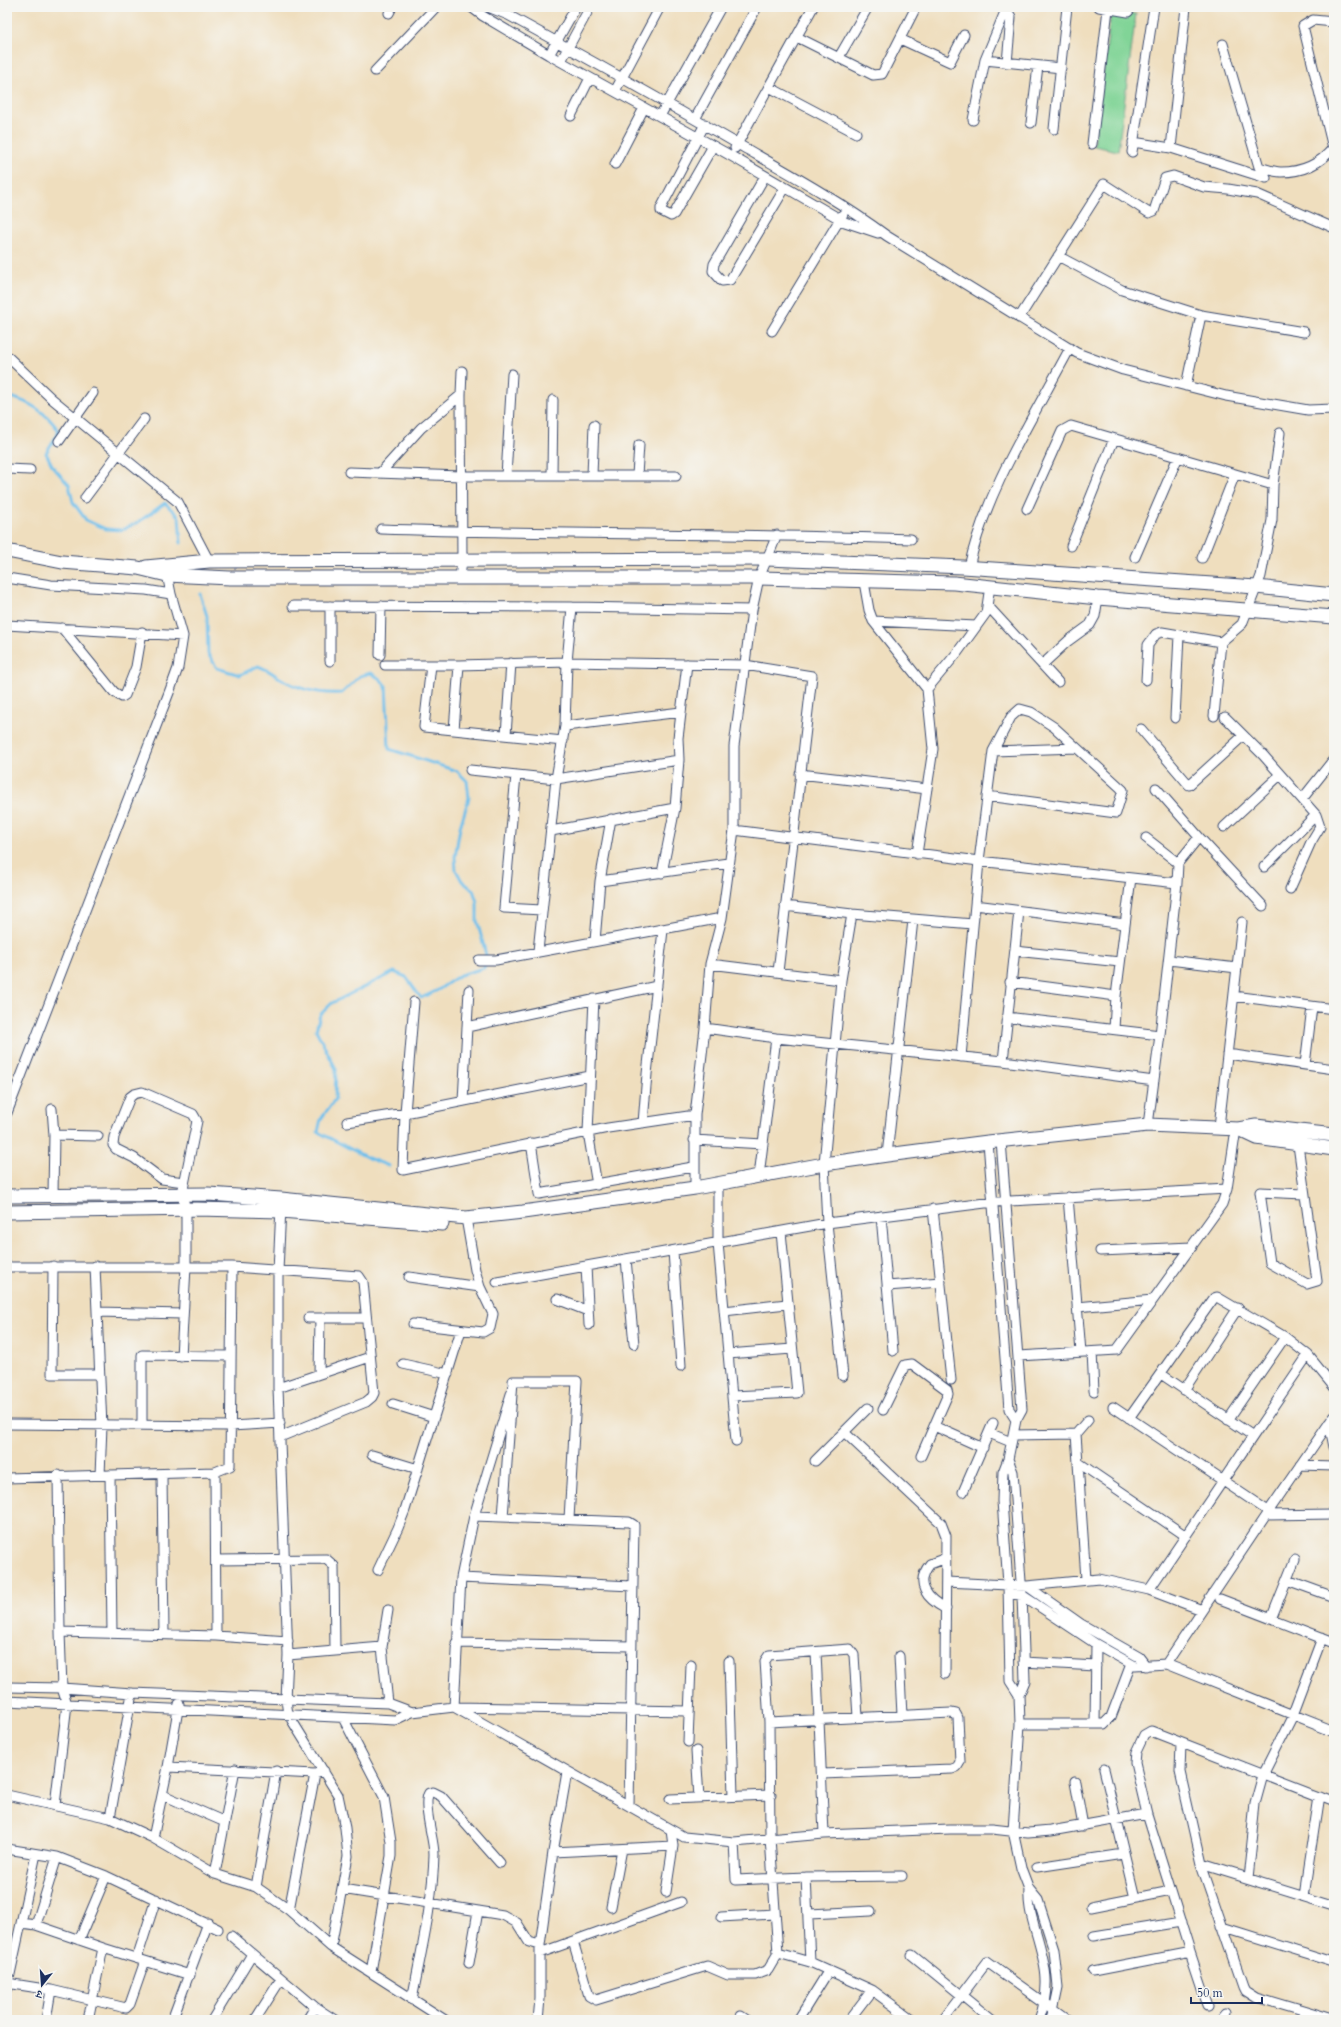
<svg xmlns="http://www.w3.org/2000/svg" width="1341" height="2027" font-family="Cardo,'Noto Serif Devanagari',serif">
	<rect width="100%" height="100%" fill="#f6f6f2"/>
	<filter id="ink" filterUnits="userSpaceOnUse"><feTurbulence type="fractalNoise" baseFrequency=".025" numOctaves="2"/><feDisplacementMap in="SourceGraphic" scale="8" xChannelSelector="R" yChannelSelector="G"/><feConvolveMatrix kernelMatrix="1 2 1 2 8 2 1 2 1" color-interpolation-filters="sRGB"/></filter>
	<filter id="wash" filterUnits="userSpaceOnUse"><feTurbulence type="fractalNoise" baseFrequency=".012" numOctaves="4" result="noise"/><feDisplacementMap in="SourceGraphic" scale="16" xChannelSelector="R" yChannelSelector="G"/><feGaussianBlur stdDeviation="0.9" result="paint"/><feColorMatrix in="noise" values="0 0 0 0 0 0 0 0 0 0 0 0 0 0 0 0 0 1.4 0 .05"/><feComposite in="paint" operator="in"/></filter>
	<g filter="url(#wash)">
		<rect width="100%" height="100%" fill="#efdebe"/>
		<path fill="#81d497" stroke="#4e827a" d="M1111 12 1136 14 1118 151 1094 146Z"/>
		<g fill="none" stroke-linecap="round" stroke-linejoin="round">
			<path stroke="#70bfeb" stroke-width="3" d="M7 396C30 402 45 411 59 431L46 453 53 467 69 485 73 502 86 520 106 529 121 530 137 523 165 503 179 517 181 543
				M200 594 207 616 208 654 217 668 240 675 258 666C267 669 272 673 280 678 299 690 320 694 342 693L360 676 371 673 380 679 386 686 389 749 457 771 467 781 469 798 460 827 455 857 456 870 462 881 473 890 477 902V920L486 955 484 968 460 975 438 990 421 998 406 977 394 972 332 1003 320 1015 316 1030 336 1069 335 1099 321 1119 318 1132 368 1158 389 1166"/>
		</g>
	</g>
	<g filter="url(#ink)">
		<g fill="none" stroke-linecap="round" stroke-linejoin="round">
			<defs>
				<path id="street" d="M471 7 483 16 549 55 726 153 845 222 878 233
					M488 7 508 15C587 58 665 102 743 147 792 175 841 202 887 236L1077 353 1123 370 1226 396 1308 410 1334 409
					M1099 7 1128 12 1132 7
					M1006 9 1011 17 1007 63
					M389 13 392 7
					M797 37 873 75 882 74 916 7
					M900 39 950 62 964 35
					M1223 44 1259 167C1266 169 1274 172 1281 172 1302 172 1320 164 1333 148L1303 26 1313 20 1334 22
					M549 55 576 7
					M839 57 868 7
					M985 60 1061 68
					M561 61 590 7
					M375 71 436 7
					M769 87 856 133
					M615 91 660 7
					M571 116 590 78
					M660 116 721 7
					M695 119 757 7
					M973 120 985 60 1007 7
					M1031 123 1038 66
					M705 124 661 208V211L671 216 674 214 713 146
					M1054 129 1067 7
					M1133 142 1171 148 1266 178
					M1092 144 1108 9
					M735 148 813 7
					M1171 148 1186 7
					M1132 152 1154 7
					M615 164 644 108
					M765 176 714 264 713 271 722 281 730 280 785 188
					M1058 256 1122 290 1201 315
					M1019 318 1104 184 1149 213 1154 211 1165 178 1173 176 1204 187 1228 189 1257 194 1334 228
					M772 331 843 214
					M7 356 51 398 178 502 209 561
					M1186 386 1201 315 1304 332
					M461 395 462 371
					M59 441 93 393
					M7 469 30 470
					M349 472 461 476H676
					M381 472 421 428 461 395 462 561 460 578
					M552 475 553 400
					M592 475 594 425
					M637 475 639 445
					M506 476 512 374
					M85 498 144 419
					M1027 509 1062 431 1071 426 1273 485
					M381 529C558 535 734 533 911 539
					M1071 546 1114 439
					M1135 557 1178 457
					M1202 558 1235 474
					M969 567C986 490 1033 418 1070 348
					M166 569 171 594
					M7 578 51 585 146 590 171 594 183 636 178 668 170 690 7 1113
					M864 582 869 610 873 621 927 689 933 749 917 854
					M987 605 1058 682
					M293 606 572 607 752 610
					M330 606V661
					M873 621 976 626
					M7 625 183 636
					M62 628 114 692 122 697 125 695 136 667 142 632
					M380 655 381 606
					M385 665H459L567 662 745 665 812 676 778 972
					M431 665 424 727 563 741
					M1042 665 1068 641 1090 625 1095 616 1098 598
					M1146 680 1148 645 1156 634 1162 632 1221 642
					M927 689 957 653 986 613 990 586
					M1214 716 1221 642 1242 624 1261 576 1272 520 1273 485 1280 433
					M1225 717 1263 755 1316 815 1320 827 1311 842 1290 889
					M1175 718 1179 635
					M565 726 681 712
					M1141 729 1189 785 1243 736
					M454 730 459 665
					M506 735 511 663
					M993 751 1077 748
					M470 770 556 779 679 760
					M800 774 927 789
					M516 775 504 908 542 910
					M1156 788 1199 837 1178 863 1177 883
					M1303 798 1334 759
					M1224 827 1280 775
					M734 830 979 861 1177 883 1160 1035 1148 1125
					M551 831 675 808
					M1199 837 1263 906
					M1146 838 1178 863
					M1264 867 1316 815
					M662 873 675 808 679 760 678 738 687 664
					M600 881 728 863
					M975 905 1125 924
					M785 906 852 914 973 924
					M595 941 600 881 611 819
					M538 951 556 779 565 726 567 662 572 607
					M1015 951 1120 962
					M479 960H496L722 918
					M1169 960 1237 968
					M710 964 841 980
					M1010 982 1116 996
					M1234 996 1334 1009
					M594 999 588 1132 597 1185
					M414 1002 405 1113 403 1170 608 1128 695 1115
					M1007 1017 1160 1035
					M467 1027 469 990
					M705 1028 776 1038 1003 1061 1154 1081
					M1114 1029 1116 996 1131 878
					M1227 1054 1334 1069
					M961 1057 979 861 993 751 1011 717 1020 709 1031 712 1054 727 1123 790 1116 813 987 796
					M1003 1061 1019 911
					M1305 1065 1312 1007
					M463 1101 467 1027 657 986
					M52 1109 54 1135 53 1195
					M347 1122 405 1113 590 1076
					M643 1123 647 1074 663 930
					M1219 1127 1242 922
					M54 1135 98 1136
					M694 1140 763 1144
					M1001 1141 1022 1409 1016 1420 1008 1459 1003 1472 1002 1501 1008 1584 1010 1681 1019 1695
					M988 1142 1009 1409 1016 1420
					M531 1143 539 1194 693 1167
					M1298 1145 1317 1281 1307 1284 1270 1263 1260 1192 1304 1194
					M887 1155 913 920
					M759 1176 776 1038
					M718 1184V1243L736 1441
					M695 1188V1115L705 1028 710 964 722 918 734 830V746L752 610 759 578 777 535
					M1068 1197 1081 1352
					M281 1207 278 1271V1388L288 1655 286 1700 288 1714 338 1795 345 1828 348 1856 331 1947
					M933 1209 951 1380
					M881 1216 893 1351
					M673 1251 681 1366
					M1100 1251 1192 1247
					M626 1259 634 1344
					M53 1266 52 1374H99
					M95 1266 102 1426 100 1475
					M586 1266 589 1325
					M7 1267H232L359 1276 363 1282 374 1393 372 1397 366 1402 280 1437
					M409 1277 480 1287
					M497 1282 827 1223 993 1202 1227 1189
					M887 1286 941 1282
					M557 1299 588 1311
					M1077 1307 1153 1300
					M724 1311 787 1304
					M97 1312 183 1314
					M308 1318H366
					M413 1324 483 1332 490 1328 493 1314 480 1287 475 1270 466 1218
					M1092 1352 1094 1391
					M728 1354 792 1349
					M181 1356 186 1267V1210L182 1194 197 1121 193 1114 142 1092 134 1094 130 1097 114 1137 113 1145 116 1149 134 1158 162 1179 184 1182
					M1019 1356 1117 1350 1222 1204 1227 1189 1236 1129
					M403 1364 448 1374
					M319 1374 320 1318
					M1161 1374 1253 1436
					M843 1376 827 1223 824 1164 841 980 852 914
					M278 1388 370 1357
					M1184 1390 1238 1308
					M511 1394 474 1516 461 1578 454 1707 684 1837 734 1842 824 1834 950 1829H992L1028 1833 1051 1831 1147 1814
					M732 1396 797 1393 781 1232
					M393 1404 434 1417
					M1113 1407 1268 1511
					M883 1410 905 1365 912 1364 947 1390 948 1394 921 1456
					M1129 1418 1214 1298 1217 1297 1285 1337 1308 1355 1334 1387
					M1228 1420 1285 1337
					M1329 1423 1334 1447
					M7 1424 231 1426 280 1423
					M142 1424V1355L231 1356
					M934 1426 983 1448
					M844 1432 941 1523 946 1536 945 1674
					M989 1433 1011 1442
					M1076 1434 1086 1579
					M1013 1435 1076 1434 1088 1420
					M372 1455 418 1469
					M1008 1459 1013 1472 1022 1595 1025 1681 1019 1695 1020 1724 1013 1831 1021 1868 1029 1889 1038 1900 1054 1950 1058 1987 1051 2020
					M815 1461 868 1408
					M1079 1463 1186 1536
					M1300 1465 1334 1466
					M215 1472 216 1636
					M110 1475 112 1633
					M162 1475 164 1634
					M7 1478 215 1472 230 1466 232 1267
					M963 1492 993 1423
					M1266 1515 1334 1514
					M474 1516 629 1522 634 1525 629 1806
					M503 1517 513 1381H577L569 1519
					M217 1560 326 1559 334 1566 335 1651
					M378 1570 398 1528 405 1510 461 1330
					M461 1578 632 1586
					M1287 1580 1334 1597
					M946 1582 1027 1586 1099 1579 1149 1590 1202 1610
					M1027 1586 1081 1624 1139 1657 1146 1666
					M1149 1590 1308 1355
					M1008 1594 1022 1595 1096 1644 1135 1666 1166 1664 1334 1731
					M1220 1599 1334 1643
					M946 1609C927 1599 914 1584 930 1564L946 1558
					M1271 1619 1295 1559
					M60 1632 216 1636 288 1641
					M456 1643 631 1646
					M816 1652 824 1834
					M288 1655 382 1647
					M899 1656 902 1715
					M729 1661 733 1796
					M1024 1662 1096 1666
					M1166 1664 1266 1515 1334 1416
					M7 1687 62 1688 132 1693 388 1703 412 1712
					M7 1701 395 1720 412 1712 454 1707 689 1711
					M388 1703 382 1647 388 1610
					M343 1718 384 1797 391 1842V1856L371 1972
					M769 1722 951 1713 956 1714 958 1718 960 1762 957 1767 952 1769 822 1774
					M1020 1724H1104L1111 1717 1131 1664
					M1095 1724 1096 1644
					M688 1742 691 1665
					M1181 1743 1180 1772 1201 1864 1243 1986 1245 1990 1256 1997 1333 2020
					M696 1751 699 1798
					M168 1767 315 1774 324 1771
					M1104 1769 1135 1898
					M567 1772 553 1852 673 1846
					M1075 1782 1083 1826
					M7 1795 110 1818 153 1838 215 1874 256 1887 289 1910 331 1947 445 2020
					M163 1795 225 1822
					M670 1799 771 1795
					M55 1805 67 1704 62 1688 60 1632 58 1475
					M110 1818 132 1693
					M153 1838 168 1767 179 1704
					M734 1842 736 1880 806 1877 902 1876
					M7 1849 57 1857 106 1876 218 1929
					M1201 1864 1334 1905
					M1037 1867 1123 1854
					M215 1874 235 1769
					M806 1877 810 1962
					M1247 1878 1255 1804 1263 1775 1293 1715 1322 1638
					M256 1887 276 1771
					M342 1889 503 1915 517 1923 529 1942 540 1945
					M1029 1889C1028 1904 1031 1915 1035 1929 1045 1963 1052 1985 1039 2020
					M666 1892 673 1846 671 1830
					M1304 1895 1319 1796
					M611 1907 622 1849
					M1091 1907 1171 1891
					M289 1910 315 1774
					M809 1914 871 1911
					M721 1917 775 1914
					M22 1923 36 1925 103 1948 190 1975
					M36 1925 57 1857
					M1222 1927 1334 1962
					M231 1936 315 2007 335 2020
					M1094 1936 1181 1922
					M79 1940 106 1876
					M573 1941 589 1996 596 2000 707 1966 728 1975H755L768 1970 778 1953 770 1838 769 1722 765 1661 769 1655 850 1649 854 1655 858 1717
					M540 1953 681 1902
					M778 1953 810 1962 872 1990 913 2020
					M912 1955 992 2020
					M137 1958 156 1899
					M469 1963 478 1911
					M1093 1971 1190 1952
					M7 1983 51 1990 126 2008 130 2004 145 1961
					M7 1988 36 1854
					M412 2000C421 1952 433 1903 434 1854 434 1839 422 1804 429 1793L433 1792 441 1796 500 1863
					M1208 2006 1190 1952 1147 1814 1135 1763 1136 1752 1144 1735 1151 1731 1334 1802
					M741 2016 747 2020
					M46 2020 51 1990
					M88 2020 103 1948
					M172 2020 208 1923
					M212 2020 252 1954
					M255 2020 281 1979
					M307 2020 315 2007
					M538 2020 540 1999V1945L553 1852
					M798 2020 829 1970
					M849 2020 872 1990
					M943 2020 987 1962 1068 2020
					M1221 2020 1226 2014"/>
				<path id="secondary" d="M7 551 62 562 138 568 167 575 230 578H759L954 583 1098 598 1334 617
					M146 567 209 561 767 559 963 567 1256 587 1334 595
					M1238 1129 1257 1138 1334 1149
					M7 1196 208 1194 281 1199 466 1218 523 1212 695 1188 824 1164 887 1155 988 1142 1148 1125 1238 1129 1256 1126 1334 1135
					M7 1212 197 1209 281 1211 442 1224"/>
			</defs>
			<use href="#street" stroke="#3b496c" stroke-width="11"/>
			<use href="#secondary" stroke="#3b496c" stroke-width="15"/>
			<use href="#street" stroke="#fff" stroke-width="9"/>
			<use href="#secondary" stroke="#fff" stroke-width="13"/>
		</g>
	</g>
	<rect width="1341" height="2027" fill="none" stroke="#f6f6f2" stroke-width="24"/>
	<g transform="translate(42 1985) rotate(197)" stroke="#f6f6f2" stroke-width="3" paint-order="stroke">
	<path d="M0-3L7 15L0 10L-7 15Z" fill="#1b2f5e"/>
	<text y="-6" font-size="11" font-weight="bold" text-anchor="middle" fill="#1b2f5e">उ</text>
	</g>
	<path d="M1191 1997v6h71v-6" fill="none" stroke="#1b2f5e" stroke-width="2"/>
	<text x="1197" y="1997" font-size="12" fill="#1b2f5e" stroke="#f6f6f2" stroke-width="3" paint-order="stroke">50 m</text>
</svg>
